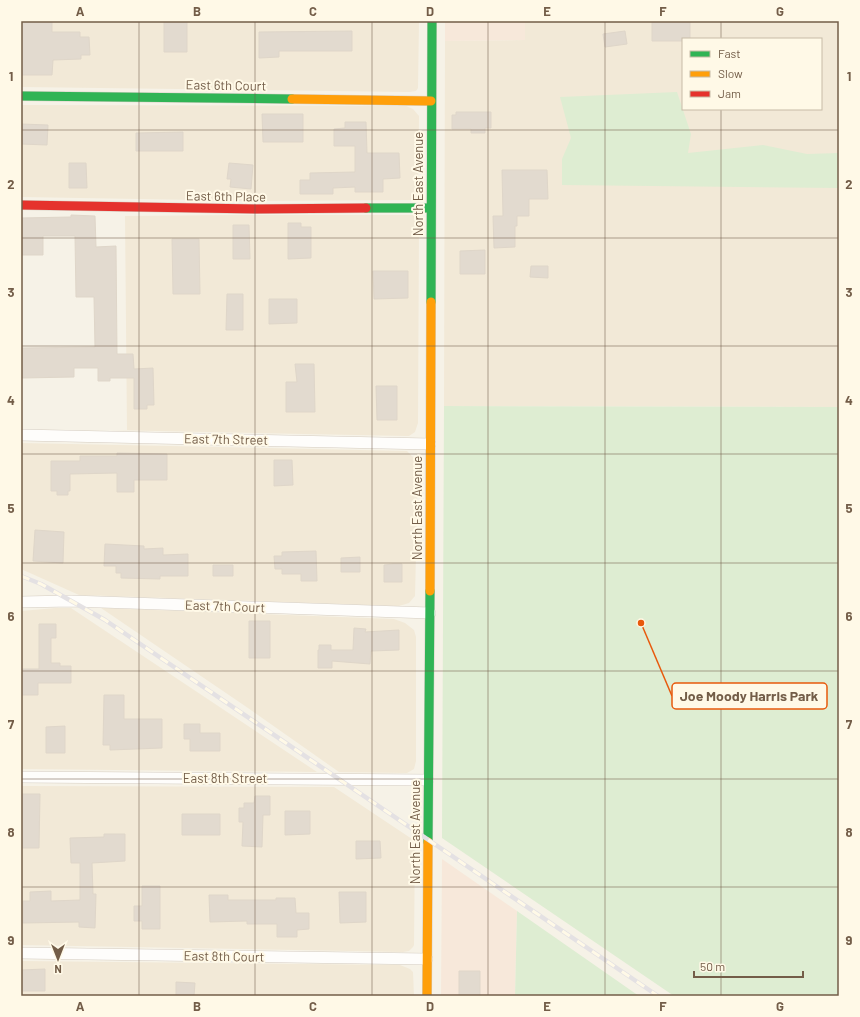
<svg xmlns="http://www.w3.org/2000/svg" width="860" height="1017" font-family="Barlow,sans-serif">
	<rect width="100%" height="100%" fill="#f6f2e7"/>
	<path fill="#f2e9d7" fill-rule="evenodd" d="M21 21H419L418 88 416 91 409 92 21 87Z
		M525 21H839V407L444 406 445 41 525 40ZM683 39H821V109H683Z
		M21 105 406 106 413 109 419 116 418 195 414 200 257 201 21 197Z
		M234 215H414L416 216 418 221 419 225 418 423 415 432 409 436H406L110 430H127L125 216Z
		M21 443 407 451 416 460 418 470 415 596 409 603 399 606 79 595 21 569Z
		M56 608H71L317 772 21 769V611Z
		M101 608 394 619 405 623 414 630 416 637V761L414 769 407 773 339 772 248 708Z
		M21 786 334 787 415 841 414 945 413 947 409 951 403 952 21 945Z
		M21 961 400 965 410 969 413 972 414 996H21Z"/>
	<path fill="#f7e8da" d="M445 21H525V40L445 41Z
		M442 859 517 911 515 996H441Z"/>
	<path fill="#deedd2" d="M677 92 691 134 688 153 763 145 807 154 839 153V188L562 185V159L571 138 560 97Z
		M444 406 839 407V996H674L442 838Z
		M517 911 639 996H515Z"/>
	<path fill="#e2dacf" stroke="#dfd6c9" d="M21 21H52V32H80V37H89L90 55H81V59L53 60 52 75H21Z
		M164 21H187V52H164Z
		M652 21H690V39H683V41H652Z
		M352 31V51H279V57L259 58V32Z
		M625 31 627 44 605 47 603 34Z
		M456 112H491V128H485V133H471V129H452V115H456Z
		M262 114H303V142H263Z
		M345 122H366L367 153H399L400 178 383 179V192H355V187L333 188V194H300V180H310V173L355 172V146H334V129L345 128Z
		M21 124 48 125 47 145 21 144Z
		M183 132V151H136V133Z
		M69 163H86L87 188H69Z
		M229 163 253 165 251 189 230 187 231 179H227Z
		M502 170H547L548 199H529V216H517V226H515V247L494 248 493 216H503Z
		M71 215 95 216 96 247 116 246 117 354H133L134 369 153 368 154 405H147V409H134V378H110V381H98V368H74V377L22 378 21 369 22 348 95 347 94 297H76L75 236H43V255H21V218L71 217Z
		M288 223H301V227H311V258L288 259Z
		M233 225H249L250 259H233Z
		M172 239H199L200 294H173Z
		M485 250V274H460V251Z
		M531 266H548V278L530 277Z
		M373 271H408V298L374 299Z
		M227 294H243V330H226Z
		M269 299H297V323L269 324Z
		M295 364H314L315 412H286V382H297Z
		M376 386H397V420H377Z
		M117 453 167 454V480H134V492H117V473L70 474V491H68V495H57V491H51V461H80V456H117Z
		M274 460H292L293 485 274 486Z
		M35 530 64 532 63 563 33 561Z
		M105 544 144 546V549L163 548V555L188 554V576H160V579L121 578V573H116V566H104Z
		M316 551 317 581H301V574H282V569H275L274 556H282V552Z
		M360 557V572H341V558Z
		M393 564H402V582H384V565Z
		M213 565H233V576H213Z
		M249 621H270V658H249Z
		M39 624H56V638H51V663H60V666H71V683H38V695H21V669H39Z
		M354 628 366 629 365 632 399 630V650L371 651 370 664 332 661V668H318V650H319V645H331V650H353Z
		M104 695H124V719H162V748L110 750V745H103Z
		M184 724H200V733H220V751H190V739H184Z
		M65 726V753H46V727Z
		M21 794H40L39 848H21Z
		M255 796H270V815H263L262 847 242 846 243 822H239V808H244V803H254Z
		M285 811H310V834L285 835Z
		M182 814H220V835H182Z
		M104 834H125V861L92 863 93 894H96L95 928 79 927V922L23 923V901H30V892L51 891V901L80 900V863H71L70 838 104 837Z
		M356 841H380L381 858 356 859Z
		M142 886H160V929H142V921H134V906H142Z
		M339 892H366V922L340 923Z
		M209 895H228V900H276V898H295L296 913H309V929L297 930V937H277V924H247V921L210 922Z
		M45 969V991H21V970Z
		M459 971H480V996H459Z
		M176 982 195 983 194 996H176Z"/>
	<g fill="none" stroke-linecap="round" stroke-linejoin="round">
		<defs>
			<path id="street" d="M21 435 430 444
				M21 602 71 601 430 613
				M21 777 428 780
				M21 953 427 959"/>
			<path id="fast" d="M21 96 292 99
				M366 208H431
				M431 302 432 21
				M428 842 430 591"/>
			<path id="slow" d="M292 99 431 101
				M430 591 431 302
				M427 996 428 842"/>
			<path id="jam" d="M21 205 256 209 366 208"/>
		</defs>
		<use href="#street" stroke="#d5cdc2" stroke-width="12"/>
		<use href="#fast" stroke="#d6cfc4" stroke-width="10"/>
		<use href="#slow" stroke="#d6cfc4" stroke-width="10"/>
		<use href="#jam" stroke="#d6cfc4" stroke-width="10"/>
		<use href="#street" stroke="#fefdfb" stroke-width="11"/>
		<use href="#fast" stroke="#30b455" stroke-width="9"/>
		<use href="#slow" stroke="#ff9f0a" stroke-width="9"/>
		<use href="#jam" stroke="#e5322d" stroke-width="9"/>
		<defs>
			<path id="rail" d="M21 576 41 584 105 620 658 996"/>
		</defs>
		<use href="#rail" stroke="#e4e1e3" stroke-width="4.5"/>
		<use href="#rail" stroke="#fff9e7" stroke-width="3" stroke-dasharray="9" stroke-linecap="butt"/>
	</g>
	<path fill="none" stroke="#735d48" stroke-width="1" stroke-opacity="0.55" d="M139 21V996M255 21V996M372 21V996M488 21V996M605 21V996M721 21V39M721 109V996M21 130H839M21 238H839M21 346H839M21 454H839M21 563H839M21 671H839M21 779H839M21 887H839"/>
	<g text-anchor="middle" stroke-width="4" stroke-linejoin="round" paint-order="stroke">
		<g font-size="13" fill="#735d48" stroke="#fff9e7">
			<text transform="translate(226 85) rotate(1)" y="5">East 6th Court</text>
			<text transform="translate(418 184) rotate(-90)" y="5">North East Avenue</text>
			<text transform="translate(226 196) rotate(1)" y="5">East 6th Place</text>
			<text transform="translate(226 439) rotate(1)" y="5">East 7th Street</text>
			<text transform="translate(417 508) rotate(-90)" y="5">North East Avenue</text>
			<text transform="translate(225 606) rotate(2)" y="5">East 7th Court</text>
			<text x="225" y="783">East 8th Street</text>
			<text transform="translate(415 832) rotate(-90)" y="5">North East Avenue</text>
			<text transform="translate(224 956) rotate(1)" y="5">East 8th Court</text>
		</g>
	</g>
	<path fill="none" stroke="#e8590c" stroke-width="1.5" d="M641 623L672 696"/>
	<circle fill="#e8590c" stroke="#fff9e7" stroke-width="1.5" cx="641" cy="623" r="4"/>
	<rect fill="#fff9e7" stroke="#e8590c" stroke-width="1.5" x="672" y="683" width="155" height="26" rx="4"/>
	<g font-size="14" text-anchor="middle" font-weight="bold" fill="#735d48">
		<text x="749" y="701">Joe Moody Harris Park</text>
	</g>
	<rect width="860" height="1017" fill="none" stroke="#fff9e7" stroke-width="44"/>
	<rect x="682" y="38" width="140" height="72" fill="#fff9e7" stroke="#c7bba7"/>
	<rect x="690" y="51" width="20" height="6" fill="#30b455" stroke="#c7bba7"/>
	<text x="718" y="58" font-size="12" fill="#735d48">Fast</text>
	<rect x="690" y="71" width="20" height="6" fill="#ff9f0a" stroke="#c7bba7"/>
	<text x="718" y="78" font-size="12" fill="#735d48">Slow</text>
	<rect x="690" y="91" width="20" height="6" fill="#e5322d" stroke="#c7bba7"/>
	<text x="718" y="98" font-size="12" fill="#735d48">Jam</text>
	<g transform="translate(58 959) rotate(180)" stroke="#fff9e7" stroke-width="3" paint-order="stroke">
	<path d="M0-3L7 15L0 10L-7 15Z" fill="#735d48"/>
	<text y="-6" font-size="11" font-weight="bold" text-anchor="middle" fill="#735d48">N</text>
	</g>
	<path d="M694 971v6h109v-6" fill="none" stroke="#735d48" stroke-width="2"/>
	<text x="700" y="971" font-size="12" fill="#735d48" stroke="#fff9e7" stroke-width="3" paint-order="stroke">50 m</text>
	<rect x="22" y="22" width="816" height="973" fill="none" stroke="#735d48" stroke-width="1.5"/>
	<g font-size="13" text-anchor="middle" font-weight="bold" fill="#735d48">
		<text x="80" y="16">A</text>
		<text x="197" y="16">B</text>
		<text x="313" y="16">C</text>
		<text x="430" y="16">D</text>
		<text x="547" y="16">E</text>
		<text x="663" y="16">F</text>
		<text x="780" y="16">G</text>
		<text x="11" y="81">1</text>
		<text x="849" y="81">1</text>
		<text x="11" y="189">2</text>
		<text x="849" y="189">2</text>
		<text x="11" y="297">3</text>
		<text x="849" y="297">3</text>
		<text x="11" y="405">4</text>
		<text x="849" y="405">4</text>
		<text x="11" y="513">5</text>
		<text x="849" y="513">5</text>
		<text x="11" y="621">6</text>
		<text x="849" y="621">6</text>
		<text x="11" y="729">7</text>
		<text x="849" y="729">7</text>
		<text x="11" y="837">8</text>
		<text x="849" y="837">8</text>
		<text x="11" y="945">9</text>
		<text x="849" y="945">9</text>
		<text x="80" y="1011">A</text>
		<text x="197" y="1011">B</text>
		<text x="313" y="1011">C</text>
		<text x="430" y="1011">D</text>
		<text x="547" y="1011">E</text>
		<text x="663" y="1011">F</text>
		<text x="780" y="1011">G</text>
	</g>
</svg>
